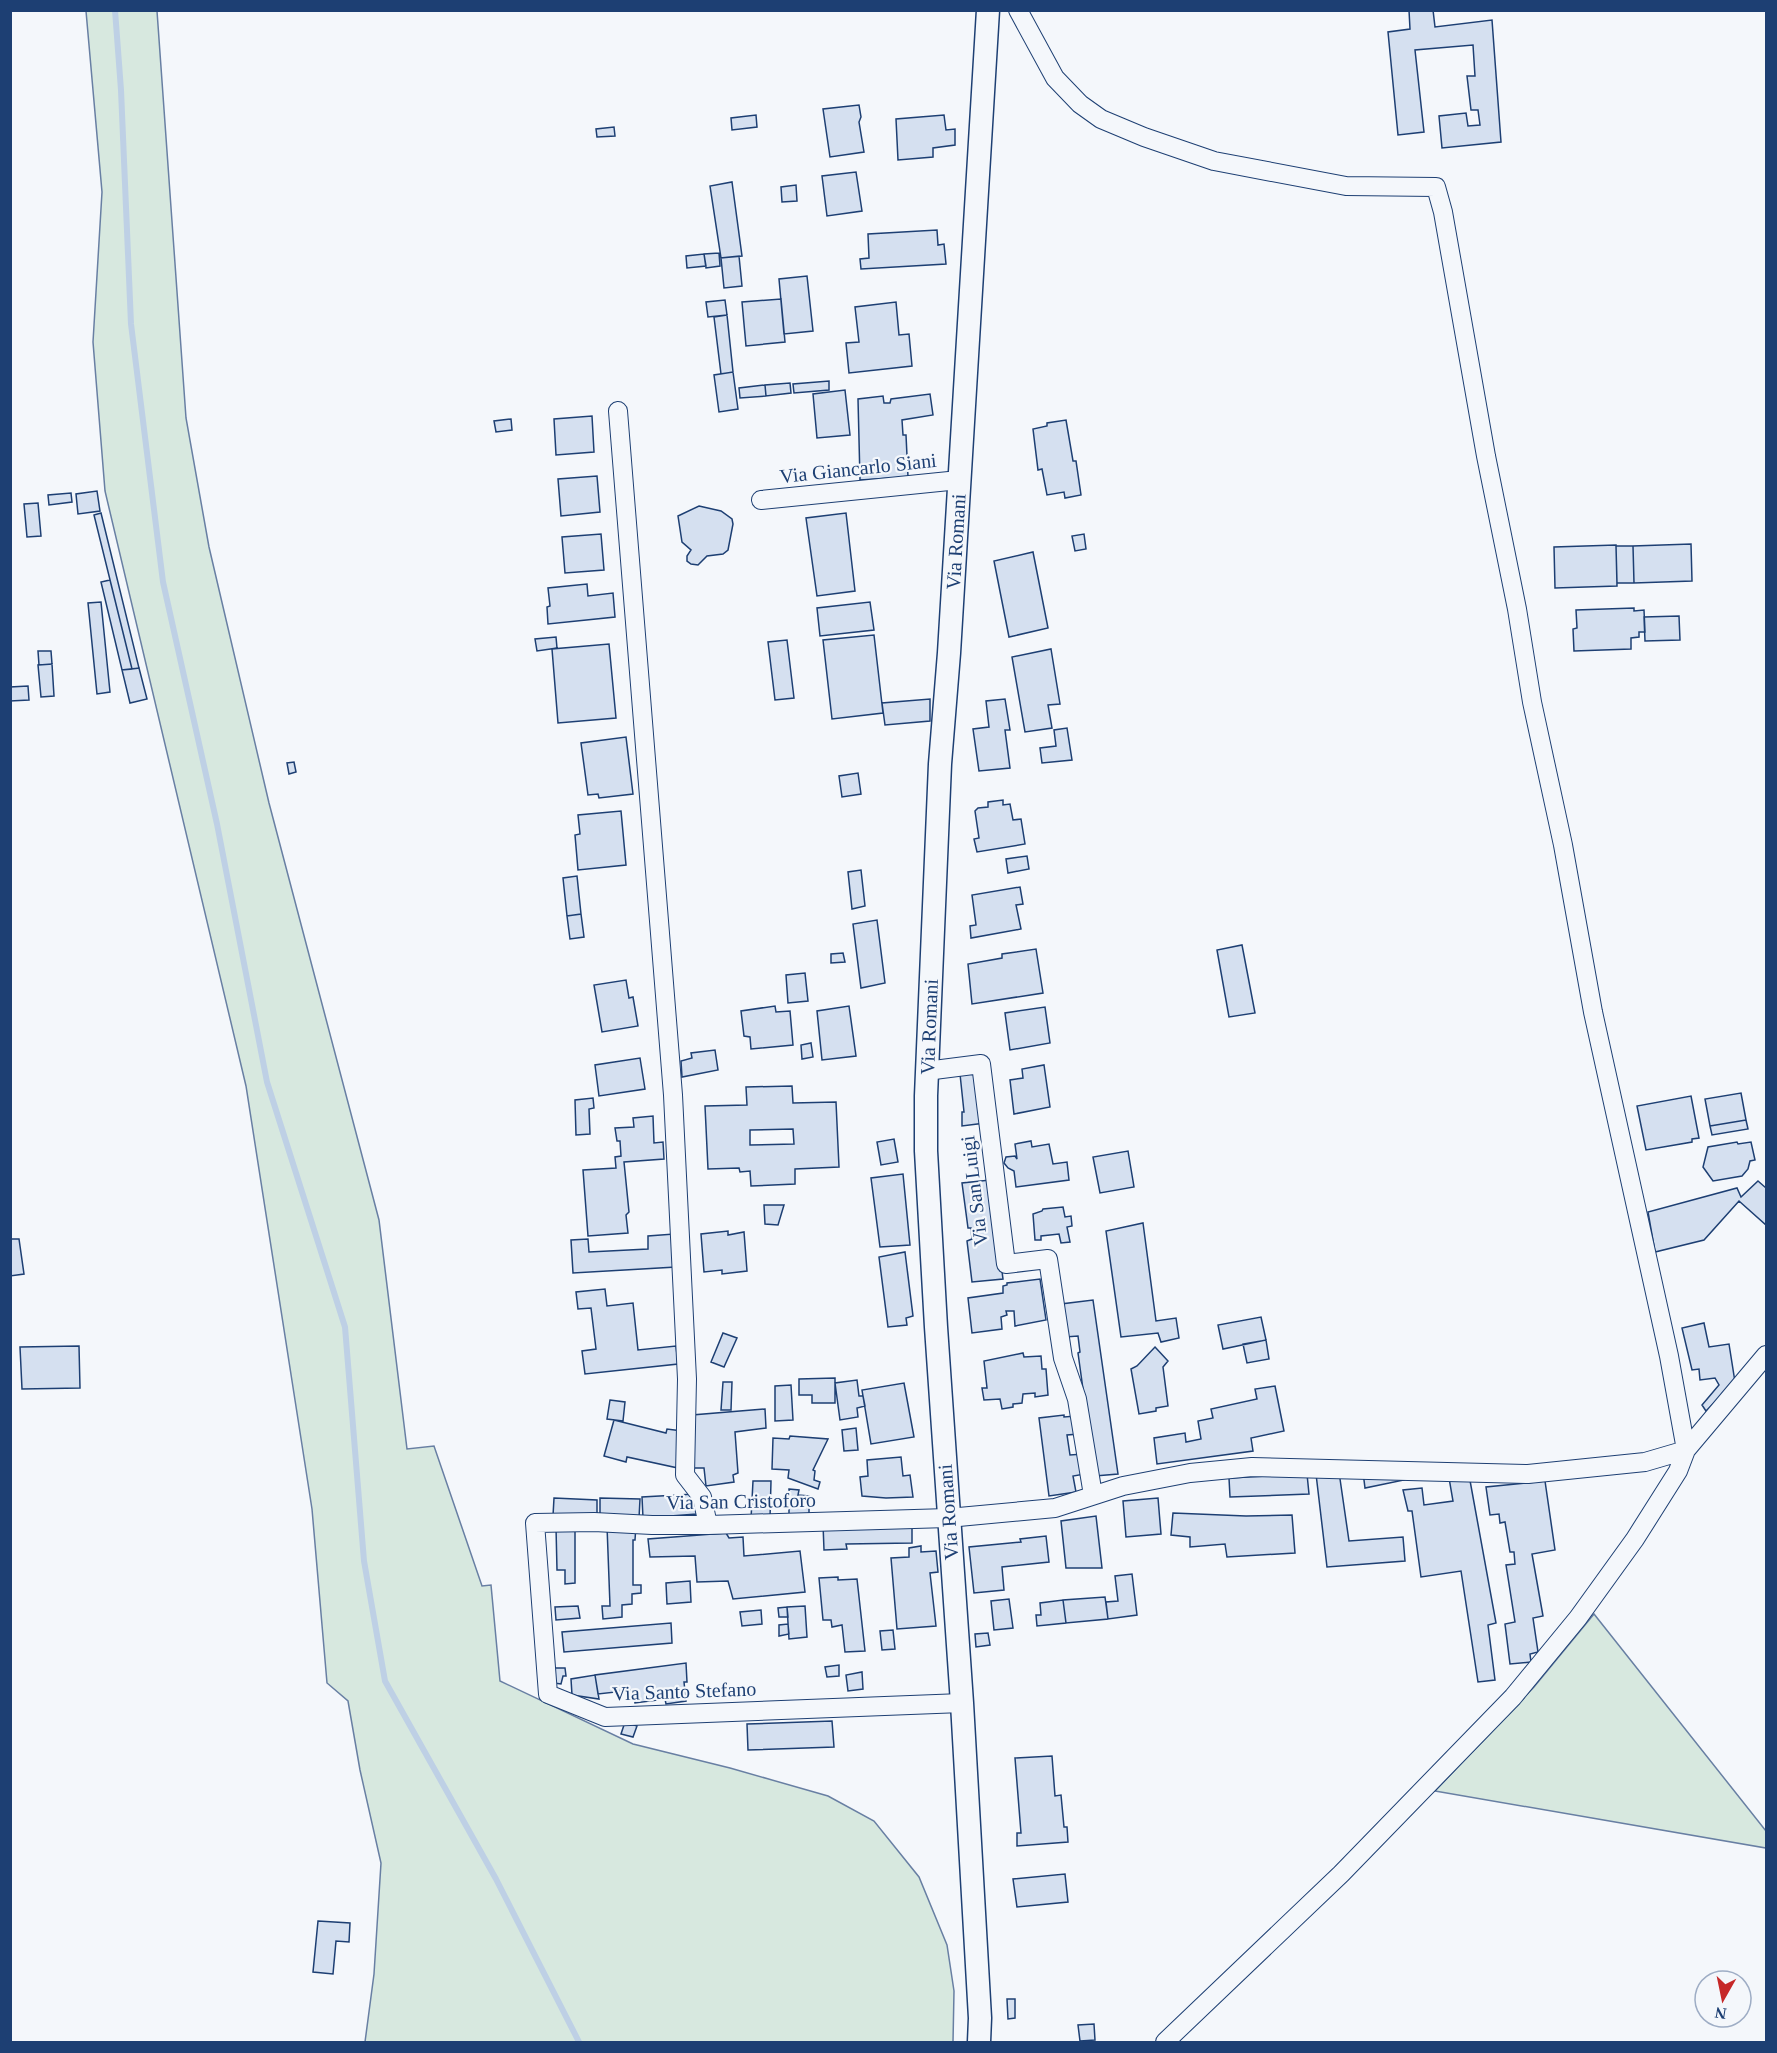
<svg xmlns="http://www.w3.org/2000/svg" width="1777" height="2053" font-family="'Times New Roman',serif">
	<rect width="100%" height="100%" fill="#f4f7fb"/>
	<path fill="#d7e8df" stroke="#687fa3" stroke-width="1.5" d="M86 11H157L186 418 209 547 269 803 379 1220 407 1449 434 1446 482 1586 491 1585 500 1681 633 1744 730 1768 828 1796 874 1821 919 1877 947 1945 954 1991 953 2042H365L374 1974 381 1863 360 1770 348 1701 327 1683 312 1509 246 1086 105 491 93 342 102 192Z
		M1594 1614 1766 1831V1848L1435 1791 1534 1687Z"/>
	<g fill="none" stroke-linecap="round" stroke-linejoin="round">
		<path stroke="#bed0e5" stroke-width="6" d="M115 10 121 90 131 324 163 582 217 824 267 1082 345 1327 364 1561 385 1681 496 1879 579 2042"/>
	</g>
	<path fill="#d5e0f0" stroke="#1d3f73" stroke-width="1.5" fill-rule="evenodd" d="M1409 10H1433L1435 27 1492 20 1501 142 1442 148 1439 116 1466 113 1468 126 1480 125 1478 110H1471L1467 76H1475L1473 45 1415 50 1424 132 1398 135 1388 32 1410 29Z
		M859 105 861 117 859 122 864 152 830 157 823 109Z
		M756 115 757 127 732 130 731 118Z
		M944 115 946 130 955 129V145L933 148V157L898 160 896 119Z
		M614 127 615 136 597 137 596 129Z
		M856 172 862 211 827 216 822 176Z
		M732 182 742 256 721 258 710 186Z
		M796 185 797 201 782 202 781 187Z
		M937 230 938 245 944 244 946 264 861 269 860 259 869 258 868 234Z
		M719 253 720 266 706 268 704 254Z
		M704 254 706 266 687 268 686 256Z
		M739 256 742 286 724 288 721 258Z
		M807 276 813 331 784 334 779 279Z
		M781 299 785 342 746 346 742 302Z
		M725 300 727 315 708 317 706 302Z
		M896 302 899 335 909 334 912 366 849 373 846 343 859 342 855 307Z
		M727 315 733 372 721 374 714 317Z
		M733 372 738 409 719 412 714 375Z
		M829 381V390L794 393 793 384Z
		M790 383 791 393 766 396 765 385Z
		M765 385 766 396 740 398 739 388Z
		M845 390 850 435 817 438 813 394Z
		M930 394 933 415 902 420 903 435H906L908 477 860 480 858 399 883 396 884 403H890L891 399Z
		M592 416 594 452 556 455 554 419Z
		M511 419 512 430 496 432 494 421Z
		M1066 420 1073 461H1076L1081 495 1065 498 1064 492 1047 495 1042 469 1038 470 1033 429 1047 426V423Z
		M597 476 600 512 561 516 558 479Z
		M97 491 100 511 78 514 76 494Z
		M71 493 72 502 49 505 48 495Z
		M38 503 41 536 27 537 24 504Z
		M699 506 721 511 732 519 733 524 728 550 723 554 707 556 698 565 691 564 687 561V556L691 550 682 542 678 516Z
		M101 513 139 668 132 669 94 515Z
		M846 513 855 591 817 596 806 518Z
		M601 534 604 570 565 573 562 537Z
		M1084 534 1086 549 1075 551 1072 536Z
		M1691 544 1692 581 1634 583 1633 546Z
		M1616 545 1617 586 1555 588 1554 547Z
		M1616 546H1633L1634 583H1617Z
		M1033 552 1048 628 1009 637 994 561Z
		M110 580 132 669 122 670 101 582Z
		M587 584 588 596 613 593 615 617 548 624 547 607 550 606 548 588Z
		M101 602 110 692 97 694 88 603Z
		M870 602 874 630 820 636 817 608Z
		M1634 608V611L1644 610 1645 632H1639V637L1631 638V649L1574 651 1573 629 1577 628 1576 610Z
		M1679 616 1680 640 1645 641 1644 617Z
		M874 635 883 713 832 719 823 640Z
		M556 637 557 648 537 651 535 639Z
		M787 640 794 698 775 700 768 642Z
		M609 644 616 718 558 723 552 649Z
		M1051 649 1060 704 1048 705 1052 728 1025 732 1012 657Z
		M38 651H51L52 664 39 665Z
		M52 664 54 696 41 697 38 665Z
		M139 668 147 699 130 703 122 670Z
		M28 686 29 700 10 701V687Z
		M930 699V721L885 725 882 703Z
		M1005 699 1010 730H1005L1010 768 979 771 973 729 989 727 986 701Z
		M1067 728 1072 760 1042 763 1040 748 1056 746 1054 730Z
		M626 737 633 794 599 798 598 794 588 795 581 743Z
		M294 762 296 772 289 774 287 763Z
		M858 773 861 794 842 797 839 776Z
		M1003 800V805L1010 804 1013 820 1021 819 1025 844 977 852 974 839 979 838 975 811 978 808 988 807V802Z
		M621 811 626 865 578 870 575 835 580 834 578 815Z
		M1027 856 1029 869 1008 873 1006 859Z
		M861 870 865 906 852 909 848 872Z
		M577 876 581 914 567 916 563 878Z
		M1020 887 1023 904 1016 905 1021 929 971 938 970 926 976 925 972 895Z
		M581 914 584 937 570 939 567 916Z
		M877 920 885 983 861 988 853 924Z
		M1242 945 1255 1013 1229 1017 1217 950Z
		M1036 949 1043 993 972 1004 968 964 1002 958V954Z
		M843 953 845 962 831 963V954Z
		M805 973 808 1001 788 1003 786 975Z
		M626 980 629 998 633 997 638 1026 602 1032 594 985Z
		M775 1006 776 1012 790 1011 793 1045 751 1049 750 1037 744 1036 741 1011Z
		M849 1006 856 1056 822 1060 817 1011Z
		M1045 1007 1050 1043 1010 1050 1005 1013Z
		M811 1043 813 1057 802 1059 801 1045Z
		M715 1050 718 1070 682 1077 681 1061 692 1058 691 1053Z
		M640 1058 645 1089 599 1096 595 1065Z
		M1044 1065 1050 1107 1014 1114 1010 1080 1023 1078 1022 1069Z
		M978 1072 985 1123 962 1126V1112H964L960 1074Z
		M792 1086 793 1103 836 1102 839 1167 795 1169V1184L751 1186 750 1171 740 1172 739 1168 708 1169 705 1106 747 1105 746 1087ZM793 1129 794 1144 750 1145V1130Z
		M1741 1093 1746 1120 1710 1126 1705 1099Z
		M1691 1096 1699 1138 1692 1139V1142L1646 1150 1637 1106Z
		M593 1098 594 1108 589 1109 590 1134 576 1135 575 1100Z
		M653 1116 654 1143 663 1142 664 1159 624 1162 629 1212 626 1215 628 1233 588 1236 583 1170 616 1168 615 1157 621 1156 620 1141H617L615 1128 634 1127 633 1118Z
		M1746 1120 1748 1129 1712 1135 1710 1126Z
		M894 1139 898 1162 881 1165 877 1142Z
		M1031 1141 1032 1147 1049 1144 1053 1164 1067 1162 1069 1180 1016 1187 1014 1171 1008 1168 1004 1163 1006 1157 1015 1156 1017 1159 1015 1144Z
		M1737 1142 1738 1144 1751 1142 1755 1160 1750 1161 1748 1169 1742 1176 1713 1181 1703 1167 1708 1147Z
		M1128 1151 1134 1187 1100 1193 1093 1157Z
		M903 1174 910 1245 880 1247 871 1178Z
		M990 1180 1003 1279 972 1282 967 1241 972 1239 971 1228H968L962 1183Z
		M1758 1181 1766 1188V1225L1739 1201 1704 1240 1655 1252 1648 1212 1737 1188 1741 1197Z
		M764 1205H784L778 1225 765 1224Z
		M1063 1207 1065 1217 1071 1216 1072 1226 1067 1227 1070 1242 1061 1243 1059 1234 1041 1236V1240H1035L1033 1214 1042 1211 1043 1209Z
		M1143 1223 1156 1321 1176 1318 1179 1338 1161 1342 1158 1333 1121 1337 1106 1231Z
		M728 1231V1235L744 1232 747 1271 722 1274V1270L704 1272 701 1234Z
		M674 1234 676 1267 573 1273 571 1240 588 1239 589 1252 648 1249V1236Z
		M10 1239H19L24 1274 10 1276Z
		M905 1252 913 1316 906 1318 907 1325 888 1327 879 1257Z
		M1040 1279 1046 1320 1015 1326 1014 1311H1006L1007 1315 1001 1317 1002 1329 972 1333 968 1298 1003 1293V1286L1007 1285V1283Z
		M605 1289 607 1306 633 1303 638 1350 676 1346 678 1364 585 1374 582 1351 596 1349 591 1308 578 1309 576 1292Z
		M1093 1300 1118 1474 1095 1476 1078 1353 1080 1352 1078 1336 1065 1337 1061 1304Z
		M1261 1317 1266 1340 1223 1349 1218 1325Z
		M1704 1323 1709 1347 1729 1344 1735 1382 1706 1411 1702 1405 1719 1385 1715 1378 1700 1380 1699 1369 1692 1370 1682 1328Z
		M723 1333 737 1338 724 1367 711 1362Z
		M1266 1340 1269 1359 1247 1363 1243 1344Z
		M79 1346 80 1388 22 1389 20 1347Z
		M1155 1347 1168 1361 1163 1367 1168 1406 1156 1408V1411L1139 1414 1131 1369 1137 1366Z
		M1023 1353 1024 1357 1041 1356 1042 1369H1046L1048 1395 1035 1397V1393L1023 1394 1022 1403 1013 1404V1407L1002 1409 1000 1399 984 1400 982 1388H987L984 1361Z
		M835 1378V1403H812V1395H799V1379Z
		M857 1380 859 1396H863L865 1406 857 1408 858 1417 840 1420 835 1383Z
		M723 1382H732L731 1410H721Z
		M904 1383 914 1437 871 1444 862 1390Z
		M791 1385 793 1420 775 1421V1386Z
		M1275 1386 1284 1431 1251 1438 1253 1451 1157 1464 1154 1438 1185 1433 1186 1442 1201 1439 1198 1421 1213 1418 1211 1409 1257 1399 1255 1389Z
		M610 1400 625 1402 623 1421 607 1419Z
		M765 1409 766 1428 735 1432 738 1473 733 1475 734 1482 706 1486 704 1468H694L692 1415Z
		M1064 1415V1417L1076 1416 1079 1434 1067 1435 1070 1455 1083 1454 1085 1474 1073 1476 1076 1492 1049 1496 1039 1418Z
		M614 1420 666 1433 667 1429 682 1431 678 1468 627 1457 626 1462 604 1456Z
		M856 1428 858 1450 844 1451 842 1430Z
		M790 1436 828 1439 813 1470 815 1471 814 1480 820 1482 818 1489 788 1478 789 1470 772 1469 773 1438 789 1439Z
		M901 1457 903 1476 910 1475 913 1497 886 1498 862 1496 860 1477 868 1476 867 1460Z
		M1339 1472 1349 1541 1403 1537 1405 1561 1327 1567 1316 1474Z
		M1363 1472H1403L1404 1480 1365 1488Z
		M1307 1474 1309 1494 1230 1497 1229 1478Z
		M1469 1475 1496 1623 1488 1625 1495 1680 1478 1682 1461 1571 1421 1577 1412 1511H1408L1403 1490 1422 1488 1424 1505 1453 1501 1449 1478Z
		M753 1481H771L770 1518 751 1519Z
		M1545 1481 1555 1550 1532 1554 1543 1616 1533 1618 1538 1652 1530 1654 1531 1662 1510 1664 1505 1624 1515 1622 1506 1565 1515 1564 1514 1552H1510L1505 1522 1500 1523 1499 1514 1490 1515 1486 1487Z
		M789 1489 799 1490 798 1495 809 1496V1518H789Z
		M695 1494 697 1514 643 1518 642 1497Z
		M554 1498 597 1500V1517L553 1516Z
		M600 1498 640 1499 639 1518 600 1517Z
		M1158 1498 1161 1534 1126 1537 1123 1501Z
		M1173 1513 1246 1516 1292 1515 1295 1553 1227 1557 1225 1544 1190 1547V1537L1171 1535Z
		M1096 1516 1102 1568H1066L1061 1521Z
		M912 1522V1543L846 1544 847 1549 824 1550 823 1524Z
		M575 1525V1583L565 1584V1570H557L556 1527Z
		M636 1525 635 1540H633V1585H641V1593L632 1594V1604L622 1605V1617L603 1619 602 1606H610L607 1526Z
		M726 1533 729 1538 743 1537 744 1556 800 1551 805 1592 733 1599 728 1581 697 1582 695 1556 650 1557 648 1539Z
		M1046 1536 1049 1562 1002 1567 1004 1590 974 1593 969 1547 1021 1542 1020 1539Z
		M921 1546V1552L936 1551 938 1572 930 1573 936 1626 897 1629 891 1558 909 1557V1548Z
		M1132 1574 1137 1615 1108 1619 1106 1602 1118 1601 1115 1576Z
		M838 1577V1580L857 1579 865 1651 845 1652 842 1625 832 1627 831 1620H823L819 1578Z
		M690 1581 691 1602 667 1604 666 1583Z
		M1105 1597 1108 1619 1066 1623 1063 1600Z
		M1009 1599 1013 1628 994 1630 991 1601Z
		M1063 1600 1066 1623 1037 1626 1036 1615H1041L1040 1603Z
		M578 1606 580 1618 556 1620 555 1607Z
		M805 1606 807 1637 789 1639 787 1607Z
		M787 1607 788 1617H779L778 1608Z
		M761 1610 762 1624 742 1626 740 1612Z
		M671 1623 672 1643 564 1652 562 1632Z
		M788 1624 789 1634 779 1636V1625Z
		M893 1630 895 1649 882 1650 880 1631Z
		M988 1633 990 1645 976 1647 975 1634Z
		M686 1663 687 1682H684L686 1701 666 1704 665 1699 635 1703 633 1690 598 1694 595 1675Z
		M839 1665V1676L827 1677 825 1667Z
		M554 1668H565L566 1676H563L561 1684 554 1683Z
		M862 1672 863 1689 848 1691 846 1675Z
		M595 1675 599 1699 572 1695 571 1679Z
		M832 1721 834 1747 748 1750 747 1724Z
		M625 1722 637 1726 633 1737 621 1734Z
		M1052 1756 1055 1796 1061 1795 1064 1827H1067L1068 1842 1017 1846V1833H1021L1015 1758Z
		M1065 1874 1068 1902 1017 1907 1013 1879Z
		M318 1921 350 1923 349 1942 336 1941 333 1974 313 1972Z
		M1007 1999H1015V2018L1008 2019Z
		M1094 2024 1095 2040 1080 2041 1078 2025Z"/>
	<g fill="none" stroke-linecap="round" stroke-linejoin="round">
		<defs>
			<path id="minor" d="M1018 10 1055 78 1080 104 1101 119 1144 137 1214 161 1346 186 1436 187 1443 212 1486 456 1517 609 1532 702 1563 845 1593 1012 1669 1356 1686 1450
				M618 411 673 1095 687 1379 685 1475 702 1497 708 1525
				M761 500 959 480
				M926 1071 981 1064 1006 1264 1048 1259 1063 1358 1077 1399 1093 1495
				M962 1703 605 1717 548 1694 535 1523 594 1522 652 1525H708L948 1518 1055 1508 1123 1486 1190 1473 1252 1467 1528 1474 1645 1462 1686 1450
				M1165 2042 1341 1874 1513 1697 1578 1618 1635 1539 1678 1471 1686 1450 1766 1355"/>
			<g id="tertiary">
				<path id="s1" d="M979 2042 980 2018 962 1703 936 1327 926 1151V1096L940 764 949 653 988 10"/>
			</g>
		</defs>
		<use href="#minor" stroke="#1d3f73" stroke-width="20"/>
		<use href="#tertiary" stroke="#1d3f73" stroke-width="25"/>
		<use href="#minor" stroke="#f4f7fb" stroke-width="18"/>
		<use href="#tertiary" stroke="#f4f7fb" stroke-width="22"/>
	</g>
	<g text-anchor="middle" stroke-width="4.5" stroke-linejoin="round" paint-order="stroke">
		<g font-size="20" fill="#1d3f73" stroke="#f4f7fb">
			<text transform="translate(858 468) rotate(-6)" y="7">Via Giancarlo Siani</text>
			<text dy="7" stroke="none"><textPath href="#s1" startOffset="1503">Via Romani</textPath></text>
			<text dy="7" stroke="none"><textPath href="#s1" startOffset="1017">Via Romani</textPath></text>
			<text transform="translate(974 1191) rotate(-97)" y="7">Via San Luigi</text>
			<text transform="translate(741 1501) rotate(-1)" y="7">Via San Cristoforo</text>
			<text transform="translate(948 1512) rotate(-94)" y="7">Via Romani</text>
			<text transform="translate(684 1691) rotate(-2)" y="7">Via Santo Stefano</text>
		</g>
	</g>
	<rect width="1777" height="2053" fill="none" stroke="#1d3f73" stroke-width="24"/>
	<g transform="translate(1723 1999) rotate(189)"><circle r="28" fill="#f4f7fb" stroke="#9eadc5" stroke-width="1.5"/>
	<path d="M0-4.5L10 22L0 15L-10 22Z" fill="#c62828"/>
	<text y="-9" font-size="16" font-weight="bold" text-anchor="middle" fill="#1d3f73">N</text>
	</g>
</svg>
